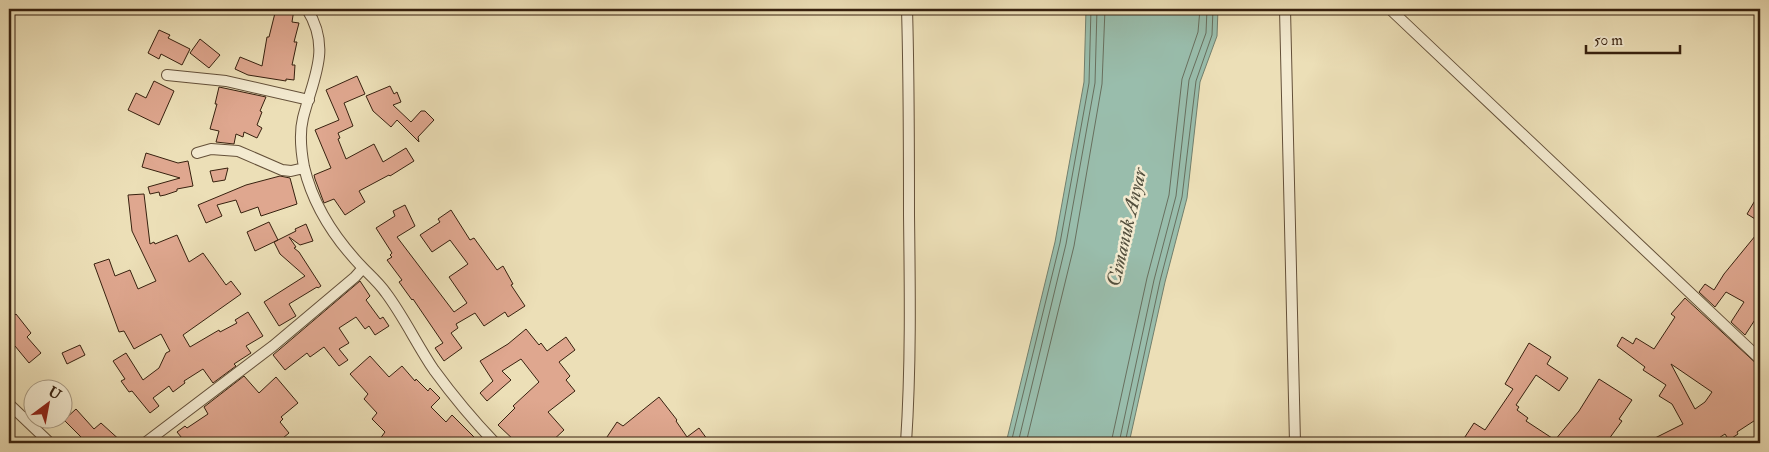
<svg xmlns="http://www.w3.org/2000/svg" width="1769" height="452" font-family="'IM FELL Double Pica',serif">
	<rect width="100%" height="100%" fill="#ecdfb7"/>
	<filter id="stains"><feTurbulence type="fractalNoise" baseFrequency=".004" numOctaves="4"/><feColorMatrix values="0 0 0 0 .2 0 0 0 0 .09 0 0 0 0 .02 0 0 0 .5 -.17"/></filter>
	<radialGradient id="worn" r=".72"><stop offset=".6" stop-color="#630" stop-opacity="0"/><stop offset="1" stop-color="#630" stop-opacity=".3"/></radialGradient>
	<path fill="#99bdac" stroke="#727f6d" d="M1086 9H1218L1217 36 1200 82 1187 198 1165 282 1129 443H1006L1055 242 1084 82Z"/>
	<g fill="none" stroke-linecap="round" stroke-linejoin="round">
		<path stroke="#686f5e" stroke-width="1" d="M1011 443 1060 243 1089 83 1091 9
			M1018 443 1066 244 1095 83 1097 9
			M1026 443 1074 246 1102 84 1105 9
			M1111 443 1147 278 1169 195 1182 79 1198 32 1200 9
			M1119 443 1154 280 1176 196 1189 80 1206 33 1207 9
			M1125 443 1160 281 1182 197 1196 81 1212 35 1213 9"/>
	</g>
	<path fill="#dfa78f" stroke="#37210f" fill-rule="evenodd" d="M276 9H294L292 22 299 23 294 42H297L292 65H295L294 80 286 79V81L248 75 235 69 240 57 262 66 267 37H269Z
		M159 30 170 35 168 38 190 49 182 65 161 54 159 59 148 53Z
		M200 39 220 55 209 68 190 53Z
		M357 76 365 94 344 103 353 126 338 133 340 138 338 139 346 159 374 144 383 162 406 148 414 161 390 176 389 175 359 191 365 202 345 215 334 199 324 203 315 179 314 175 331 168 315 130 339 120 326 90Z
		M154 81 174 91 159 125 128 110 136 93 146 98Z
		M390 86 394 94 397 92 401 102 393 105 411 122 421 111H425L434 120 418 137 419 142 397 120 391 127 373 111 366 96Z
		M219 87 266 97 260 111 262 112 257 125 262 128 257 138 244 132 243 137 236 134 234 144 216 142 219 131 210 129 217 104H215Z
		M146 153 178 163 188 161 193 186 177 189V191L165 195 160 196 159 192 150 194 148 187 180 178 142 167Z
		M228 168 225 180 213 182 210 171Z
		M280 176 290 178 297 204 261 216 258 207 241 213 236 200 217 205 222 216 206 223 198 205 246 185Z
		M1760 192V222L1747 214Z
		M144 194 150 244 154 242 155 244 177 235 189 262 203 253 226 285 231 281 241 294 183 335 190 347 219 330 220 332 237 323 235 320 248 312 263 336 246 346 251 353 234 364 236 366 213 383 203 369 184 381 185 383 173 392 169 386 153 398 159 406 150 413 132 391 129 392 121 381 125 379 113 361 126 353 143 380 159 368 166 353 170 351 161 334 134 349 124 331 119 332 94 264 109 259 115 276 130 270 138 289 156 281 132 231 128 195Z
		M405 205 415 226 397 237 454 312 467 303 449 277 468 264 450 240 432 252 420 235 440 222 438 219 451 210 470 240 474 238 497 270 503 266 513 284 511 285 525 306 508 317 505 312 484 326 475 313 456 324 458 328 451 333 462 348 444 361 435 348 443 343 413 299 412 300 399 282 402 280 387 260 392 257 390 255 392 253 376 228 395 216 393 211Z
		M269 222 278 240 255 251 247 232Z
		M306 224 313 241 300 245 289 237 296 247 294 248 299 252 321 286 318 288 317 287 289 304 296 316 279 326 264 302 305 276 280 254 274 242 296 231 295 229Z
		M1760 230V312L1745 335 1731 322 1744 302 1726 292 1715 307 1699 292 1705 284 1714 290 1724 274Z
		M360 281 370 296 366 300 380 319 383 317 389 326 375 335 369 326 365 329 356 317 339 328 349 343 339 349 348 360 339 366 324 347 310 357 307 353 285 370 273 355Z
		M1685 298 1760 367V417L1737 432 1738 434 1729 440 1725 434 1711 443H1645L1683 424 1672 404 1659 396 1666 385 1643 370 1645 367 1617 346 1622 337 1633 344 1636 338 1654 349 1675 317 1671 314ZM1671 364 1712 392 1705 402 1695 409Z
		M16 314 31 333 27 337 41 353 29 363 15 346 9 352V320Z
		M526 329 539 345 541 343 547 351 566 337 575 350 559 362 570 376 566 380 575 391 548 412 564 430 550 443H517L498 425 515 408 513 406 539 382 521 359 502 371 511 380 487 401 480 393 493 381 480 361 508 344Z
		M1529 343 1551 357 1547 364 1568 378 1559 391 1536 375 1516 405 1519 407 1517 410 1528 418 1526 421 1555 440 1579 411 1599 379 1632 400 1619 419 1622 421 1606 443H1461L1474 423 1485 430 1513 389 1505 384Z
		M80 345 85 355 67 364 62 353Z
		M370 356 389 377 402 366 415 381 416 379 428 391 430 388 440 398 431 407 446 422 452 415 480 443H377L385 432 372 419 377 413 364 399 368 394 350 374Z
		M244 376 259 393 276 377 298 403 281 417 283 419 280 422 289 433 283 438 288 443H186L177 432 185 426 187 428 208 414 204 407Z
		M659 397 677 420 676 421 687 437 699 428 710 443H603L617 422 623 426Z
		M76 409 94 429 101 423 123 443H87L64 420Z"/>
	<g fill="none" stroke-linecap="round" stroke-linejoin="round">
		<defs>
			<path id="minor" d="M307 9C332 49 313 78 303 118 299 134 301 151 304 167 313 205 336 240 363 268 371 276 379 283 386 293 404 317 417 345 434 370 453 396 473 420 495 443
				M1285 9 1295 443
				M1390 9 1760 359
				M167 75 226 81 309 100
				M197 153 211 149 238 151 282 170 291 171 304 168
				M9 404 50 443
				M145 443 273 346 355 277 363 268
				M906 443C911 367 910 291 909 215 909 146 909 77 907 9
				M1758 443 1760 442"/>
		</defs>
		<use href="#minor" stroke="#645039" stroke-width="12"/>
		<use href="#minor" stroke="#f3ead0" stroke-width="10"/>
	</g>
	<g text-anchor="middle" stroke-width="5" stroke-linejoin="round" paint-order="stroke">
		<g font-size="20" font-style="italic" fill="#54503e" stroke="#f3ead0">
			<text transform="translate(1126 227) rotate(-77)" y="7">Cimanuk Anyar</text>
		</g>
	</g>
	<rect width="1769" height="452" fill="none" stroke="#ecdfb7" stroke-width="30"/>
	<rect x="10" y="10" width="1749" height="432" fill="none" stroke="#37210f" stroke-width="2.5"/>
	<rect x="15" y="15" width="1739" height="422" fill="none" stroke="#37210f"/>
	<g transform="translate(48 404) rotate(32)"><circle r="24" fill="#f3ead0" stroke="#a89a83"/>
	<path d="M0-4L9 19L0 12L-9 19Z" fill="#8f2418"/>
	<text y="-8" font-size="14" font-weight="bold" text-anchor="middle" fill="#37210f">U</text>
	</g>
	<path d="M1586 45v8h94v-8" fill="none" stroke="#37210f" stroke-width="2.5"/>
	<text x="1594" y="45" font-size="15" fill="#37210f" stroke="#f3ead0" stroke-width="4" paint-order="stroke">50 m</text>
	<rect width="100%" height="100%" filter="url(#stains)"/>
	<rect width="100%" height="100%" fill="url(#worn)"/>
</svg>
